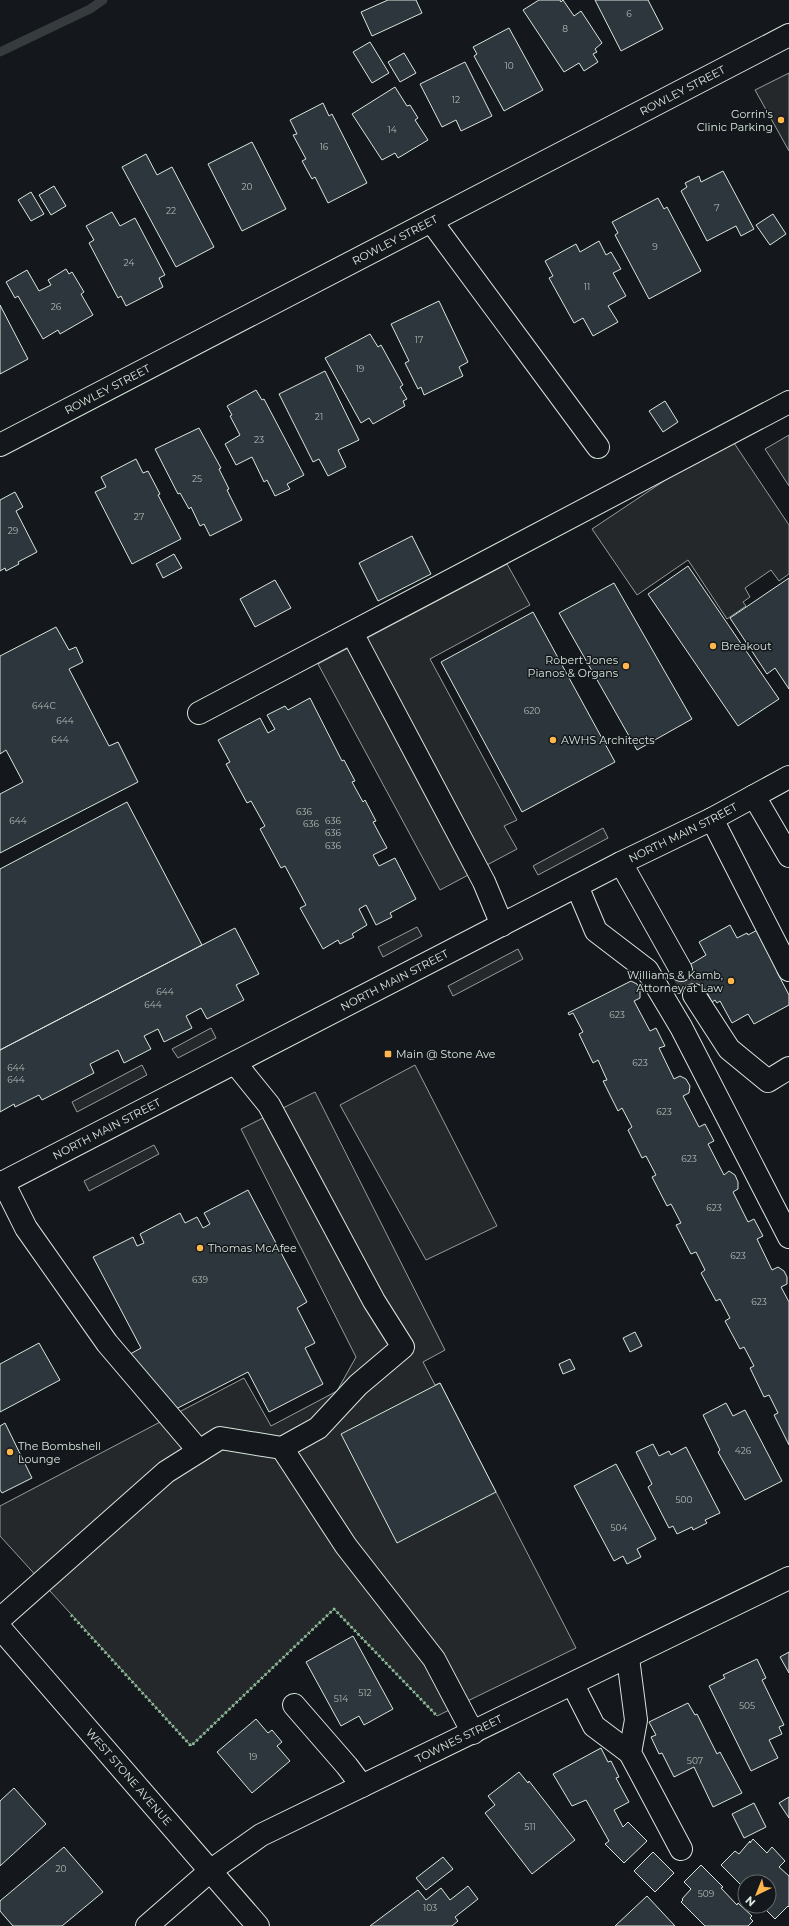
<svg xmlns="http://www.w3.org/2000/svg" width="789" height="1926" font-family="Montserrat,sans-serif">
	<rect width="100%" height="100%" fill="#14181c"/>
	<path fill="#24282b" stroke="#939e99" d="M789 73V151L755 90Z
		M789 435V486L765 449Z
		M730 437 789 525V574L779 581 771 570 745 588 750 597 743 602 746 606 727 619 688 560 637 595 592 529Z
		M507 564 530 605 430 659 517 820 504 826 517 849 440 890 318 664Z
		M603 828 608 838 538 875 533 866Z
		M417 927 422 936 383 957 378 947Z
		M518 949 523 959 453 996 448 986Z
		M211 1028 216 1038 178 1058 172 1049Z
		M142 1065 147 1075 77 1112 72 1102Z
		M415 1065 497 1226 426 1260 340 1105Z
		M315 1092 445 1350 423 1362 435 1385 440 1383 576 1648 437 1716 334 1609 191 1746 0 1536V1506L244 1378 271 1426 337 1391 356 1357 241 1129Z
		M154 1145 159 1154 89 1191 84 1181Z"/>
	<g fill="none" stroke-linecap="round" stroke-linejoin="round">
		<path stroke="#363b3e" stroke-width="9" d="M0 52 90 9 103 0"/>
	</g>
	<path fill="#2c363c" stroke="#d8e6dc" d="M388 0H416L422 13 372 36 361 12Z
		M539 0H560L561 2 563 0 574 16 581 11 602 43 595 49 597 52 593 54 598 62 584 71 579 63 564 72 523 10Z
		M595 0H648L663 29 621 51Z
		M509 28 543 90 504 111 474 56 477 54 473 47Z
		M370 42 389 73 372 83 353 52Z
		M404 53 416 73 400 82 388 62Z
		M465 62 492 116 461 131 456 120 442 127 420 84Z
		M395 87 407 106 410 105 418 118 415 120 428 140 398 158 395 153 382 160 352 114Z
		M323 103 329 116 332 114 367 183 328 203 315 177 312 179 302 161 306 159 293 135 297 134 290 120Z
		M252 142 286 209 242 231 208 164Z
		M146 154 157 175 172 167 214 247 176 267 122 167Z
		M723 171 754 229 741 236 736 226 707 241 681 191 687 187 685 183 699 176 701 182Z
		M54 186 66 206 51 215 39 195Z
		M31 192 44 214 31 221 18 200Z
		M658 198 664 209 667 207 701 271 649 299 615 235 618 233 612 222Z
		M112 212 120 226 135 218 165 275 159 278 163 287 126 306 121 296 118 298 89 243 94 240 86 226Z
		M773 214 786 234 770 245 756 225Z
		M599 241 606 255 611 252 621 269 613 273 626 296 608 306 618 322 593 336 583 318 574 323 549 278 553 276 545 261 576 244 580 252Z
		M66 269 69 274 72 272 84 292 81 294 93 315 60 334 58 330 43 339 18 296 15 298 6 282 27 270 39 291 51 285 48 280Z
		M439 301 468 362 459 367 463 376 424 395 421 387 418 389 405 363 409 361 391 324Z
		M0 305 28 359 0 374Z
		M370 334 378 347 381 345 403 385 400 387 407 399 403 401 405 406 373 424 369 418 361 423 325 358Z
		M325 371 359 440 338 450 346 467 328 476 319 459 313 462 279 394Z
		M256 390 262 400 264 399 304 475 287 484 290 489 275 496 267 480 264 482 252 457 236 465 225 444 240 435 230 416 232 415 227 406Z
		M665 401 678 422 663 432 649 411Z
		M199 428 221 468 219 469 229 489 227 490 242 520 210 536 204 524 200 526 191 507 189 509 180 493 178 494 155 449Z
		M136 459 143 473 148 471 160 494 158 495 181 539 132 564 95 492 106 487 101 477Z
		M15 492 23 507 16 511 37 552 18 562 19 564 6 571 5 568 0 571V500Z
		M412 536 431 574 378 601 359 563Z
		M174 554 182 568 163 578 156 564Z
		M688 566 779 699 738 726 648 594Z
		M789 578V689L775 668 767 674 730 618Z
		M275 580 291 608 255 627 240 599Z
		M614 583 692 719 637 750 559 613Z
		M533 612 615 762 522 812 441 662Z
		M56 627 69 650 76 647 83 662 69 669 109 746 118 742 138 782 0 853V794L23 782 6 750 0 754V656Z
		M310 698 342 761 344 760 355 781 352 782 363 802 365 800 376 821 373 822 387 848 373 855 379 866 395 858 416 899 390 913 392 917 376 925 366 905 359 909 367 925 352 934 354 937 340 944 338 940 323 949 300 908 306 905 285 866 281 868 260 829 265 826 251 801 247 803 226 764 230 762 218 740 260 718 268 733 275 729 267 715 285 706 288 710Z
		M127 802 202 945 0 1050V869Z
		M730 925 737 938 747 933 748 935 763 927 778 971 777 972 789 995V1005L754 1024 748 1014 732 1023 720 1001 717 1003 715 1000 712 1002 705 989 689 997 676 973 706 955 699 942Z
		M235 928 259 974 236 985 244 1000 207 1019 201 1008 186 1016 192 1028 164 1042 158 1029 144 1036 151 1049 124 1063 118 1050 90 1064 94 1073 42 1100 39 1095 15 1107 14 1104 0 1112V1050Z
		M631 981 637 984 640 991V998L634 1001 650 1031 656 1028 665 1046 659 1048 674 1079 680 1076 686 1079 690 1086 689 1093 683 1096 699 1127 705 1124 714 1141 708 1144 724 1175 729 1171 735 1175 738 1182V1189L733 1192 748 1222 754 1219 763 1236 757 1239 772 1270 778 1267 784 1271 787 1277V1284L781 1287 789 1302V1445L774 1415 778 1413 769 1395 764 1397 750 1368 754 1366 744 1347 740 1349 725 1321 730 1318 720 1299 716 1301 701 1273 705 1270 696 1252 691 1254 676 1225 681 1223 671 1204 667 1206 652 1177 656 1175 646 1156 642 1158 628 1130 632 1127 622 1108 618 1111 603 1081 607 1080 598 1060 593 1063 579 1034 583 1032 573 1013 569 1015 568 1013Z
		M248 1190 307 1302 297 1308 315 1343 305 1348 323 1384 269 1412 248 1372 170 1412 123 1358 141 1348 93 1257 133 1237 137 1246 144 1243 140 1234 180 1213 185 1223 197 1217 203 1228 210 1224 204 1213Z
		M635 1332 642 1346 630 1352 623 1338Z
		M39 1343 60 1380 0 1412V1364Z
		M570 1359 575 1369 563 1374 559 1364Z
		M440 1383 496 1492 397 1543 341 1434Z
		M726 1403 733 1416 745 1410 782 1481 745 1500 718 1452 720 1450 703 1415Z
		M5 1423 32 1478 2 1493 0 1490V1426Z
		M653 1444 659 1456 669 1451 671 1455 686 1447 720 1513 705 1520 707 1523 693 1530 692 1527 677 1534 673 1526 669 1528 648 1487 652 1484 636 1452Z
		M616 1464 656 1539 637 1549 641 1557 627 1564 623 1556 614 1561 574 1486Z
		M353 1636 393 1709 364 1725 359 1716 341 1726 306 1662Z
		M789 1652V1673L780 1657Z
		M757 1659 766 1678 762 1680 784 1725 779 1727 782 1734 769 1740 778 1758 751 1771 709 1686 725 1678 723 1675Z
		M688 1703 695 1715 697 1714 717 1754 720 1752 742 1793 713 1807 694 1767 674 1777 662 1753 659 1754 651 1737 656 1735 649 1722Z
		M256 1719 268 1733 272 1730 282 1742 277 1746 290 1761 252 1793 217 1752Z
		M601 1748 608 1762 611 1761 619 1777 616 1778 629 1802 614 1810 623 1827 628 1822 647 1841 624 1863 605 1844 609 1841 586 1800 572 1806 553 1774Z
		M519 1772 528 1783 529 1781 575 1840 532 1874 485 1813 495 1805 488 1796Z
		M14 1788 46 1824 0 1866V1801Z
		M789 1797V1818L779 1803Z
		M754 1803 766 1827 744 1838 732 1814Z
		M753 1839 767 1853 772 1847 785 1861 779 1867 789 1876V1907L788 1906 775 1919 762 1906H769V1882H745V1889L721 1865 735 1851 739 1854 750 1841V1843Z
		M64 1847 103 1892 62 1926H13L0 1911V1901Z
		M653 1852 674 1873 655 1892 634 1871Z
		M443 1857 453 1869 426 1890 416 1878Z
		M701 1865 723 1887 721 1888 737 1905 738 1903 752 1916 750 1918 753 1921 748 1926H705L681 1902 683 1900 682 1899 691 1889 684 1882Z
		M468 1886 478 1899 455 1917 458 1921 452 1926H370L418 1890 426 1900 441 1888 450 1900Z
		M647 1896 675 1926H615Z"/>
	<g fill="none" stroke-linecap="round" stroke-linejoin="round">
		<path stroke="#313739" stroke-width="22" stroke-dasharray="22 11" stroke-linecap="butt" d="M681 970 694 995"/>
		<defs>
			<g id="minor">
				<path d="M431 221 598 447"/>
				<path id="s1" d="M0 445 789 35"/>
				<path d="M352 633 484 882 502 925"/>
				<path d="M199 713 789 402"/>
				<path d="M754 796 789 856"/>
				<path d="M712 819 789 970"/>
				<path d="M621 863 681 970"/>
				<path d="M577 886 596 931 647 970 681 1027 789 1237"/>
				<path d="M694 995 729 1049 768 1081 789 1068"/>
				<path d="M3 1182 26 1228 107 1343 199 1451"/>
				<path id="s2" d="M0 1184 621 863 712 819 789 777"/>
				<path d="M282 1448 346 1546 434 1659 473 1733"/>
				<path d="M0 1619 166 1472 220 1438 282 1448 318 1428 358 1385 403 1347 374 1301 269 1105 235 1063"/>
				<path d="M628 1658 636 1720 630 1753 681 1849"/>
				<path d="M573 1685 594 1726 630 1753"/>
				<path d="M294 1705 347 1766 362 1786"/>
				<path id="s3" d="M147 1926 210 1871 261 1835 789 1578"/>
			</g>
			<g id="highway">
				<path id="s4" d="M0 1628 258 1926"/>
			</g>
		</defs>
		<use href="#minor" stroke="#d8e6dc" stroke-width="24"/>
		<use href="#highway" stroke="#d8e6dc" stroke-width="24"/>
		<use href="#minor" stroke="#14181c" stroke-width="22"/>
		<use href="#highway" stroke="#14181c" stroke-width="22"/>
		<path stroke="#8ac095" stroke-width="3" stroke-dasharray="2 3" stroke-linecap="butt" d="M71 1615 191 1746 334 1609 437 1716"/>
	</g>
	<g fill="#ffb74d" stroke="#14181c" stroke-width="1.5">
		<circle cx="781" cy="120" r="4"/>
		<circle cx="713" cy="646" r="4"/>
		<circle cx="626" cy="666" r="4"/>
		<circle cx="553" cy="740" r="4"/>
		<circle cx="731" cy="981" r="4"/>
		<rect x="384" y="1050" width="8" height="8" rx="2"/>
		<circle cx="200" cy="1248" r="4"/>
		<circle cx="10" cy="1452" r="4"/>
	</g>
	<g text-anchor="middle" stroke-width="3" stroke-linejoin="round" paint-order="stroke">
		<g font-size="9" fill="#adbab4">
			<text x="629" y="17">6</text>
			<text x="565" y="32">8</text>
			<text x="509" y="69">10</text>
			<text x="456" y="103">12</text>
			<text x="392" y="133">14</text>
			<text x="324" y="150">16</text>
			<text x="247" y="190">20</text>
			<text x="717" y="211">7</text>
			<text x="171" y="214">22</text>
			<text x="655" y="250">9</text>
			<text x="129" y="266">24</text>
			<text x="587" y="290">11</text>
			<text x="56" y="310">26</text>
			<text x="419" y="343">17</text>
			<text x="360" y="372">19</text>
			<text x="319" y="420">21</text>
			<text x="259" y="443">23</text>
			<text x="197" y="482">25</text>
			<text x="139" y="520">27</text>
			<text x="13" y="534">29</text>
			<text x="44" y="709">644C</text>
			<text x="532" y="714">620</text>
			<text x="65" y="724">644</text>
			<text x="60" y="743">644</text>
			<text x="304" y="815">636</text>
			<text x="18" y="824">644</text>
			<text x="333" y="824">636</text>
			<text x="311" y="827">636</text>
			<text x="333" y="836">636</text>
			<text x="333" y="849">636</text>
			<text x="165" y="995">644</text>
			<text x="153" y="1008">644</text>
			<text x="617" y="1018">623</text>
			<text x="640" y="1066">623</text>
			<text x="16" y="1071">644</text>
			<text x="16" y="1083">644</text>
			<text x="664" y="1115">623</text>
			<text x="689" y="1162">623</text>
			<text x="714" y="1211">623</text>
			<text x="738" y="1259">623</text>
			<text x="200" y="1283">639</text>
			<text x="759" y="1305">623</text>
			<text x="743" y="1454">426</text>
			<text x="684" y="1503">500</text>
			<text x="619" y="1531">504</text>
			<text x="365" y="1696">512</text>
			<text x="341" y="1702">514</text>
			<text x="747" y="1709">505</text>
			<text x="253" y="1760">19</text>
			<text x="695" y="1764">507</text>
			<text x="530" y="1830">511</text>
			<text x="61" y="1872">20</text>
			<text x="706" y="1897">509</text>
			<text x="430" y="1911">103</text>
		</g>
		<g font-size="11" fill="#d8e6dc" stroke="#14181c">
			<text dy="4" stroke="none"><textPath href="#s1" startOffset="769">ROWLEY STREET</textPath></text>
			<text dy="4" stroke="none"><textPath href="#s1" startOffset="445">ROWLEY STREET</textPath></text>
			<text dy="4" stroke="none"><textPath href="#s1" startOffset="121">ROWLEY STREET</textPath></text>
			<text dy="4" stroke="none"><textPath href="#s2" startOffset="768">NORTH MAIN STREET</textPath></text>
			<text dy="4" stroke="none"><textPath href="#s2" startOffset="444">NORTH MAIN STREET</textPath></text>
			<text dy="4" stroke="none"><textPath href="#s2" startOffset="120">NORTH MAIN STREET</textPath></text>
			<text dy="4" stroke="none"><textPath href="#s3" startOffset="366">TOWNES STREET</textPath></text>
			<text dy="4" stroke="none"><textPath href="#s4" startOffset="197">WEST STONE AVENUE</textPath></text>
		</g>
		<g font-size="11" fill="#d8e6dc" stroke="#14181c" text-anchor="start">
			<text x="773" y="118" text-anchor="end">Gorrin's<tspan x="773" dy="13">Clinic Parking</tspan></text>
			<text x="721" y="650">Breakout</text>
			<text x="618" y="664" text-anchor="end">Robert Jones<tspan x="618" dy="13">Pianos &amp; Organs</tspan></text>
			<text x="561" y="744">AWHS Architects</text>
			<text x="723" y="979" text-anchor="end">Williams &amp; Kamb,<tspan x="723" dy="13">Attorney at Law</tspan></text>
			<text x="396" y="1058">Main @ Stone Ave</text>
			<text x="208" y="1252">Thomas McAfee</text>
			<text x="18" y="1450">The Bombshell<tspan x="18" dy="13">Lounge</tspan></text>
		</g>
	</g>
	<g transform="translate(757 1894) rotate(223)"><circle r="19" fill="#14181c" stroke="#626a69"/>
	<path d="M0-3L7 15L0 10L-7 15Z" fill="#ffb74d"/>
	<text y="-6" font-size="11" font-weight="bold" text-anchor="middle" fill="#d8e6dc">N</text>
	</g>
</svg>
